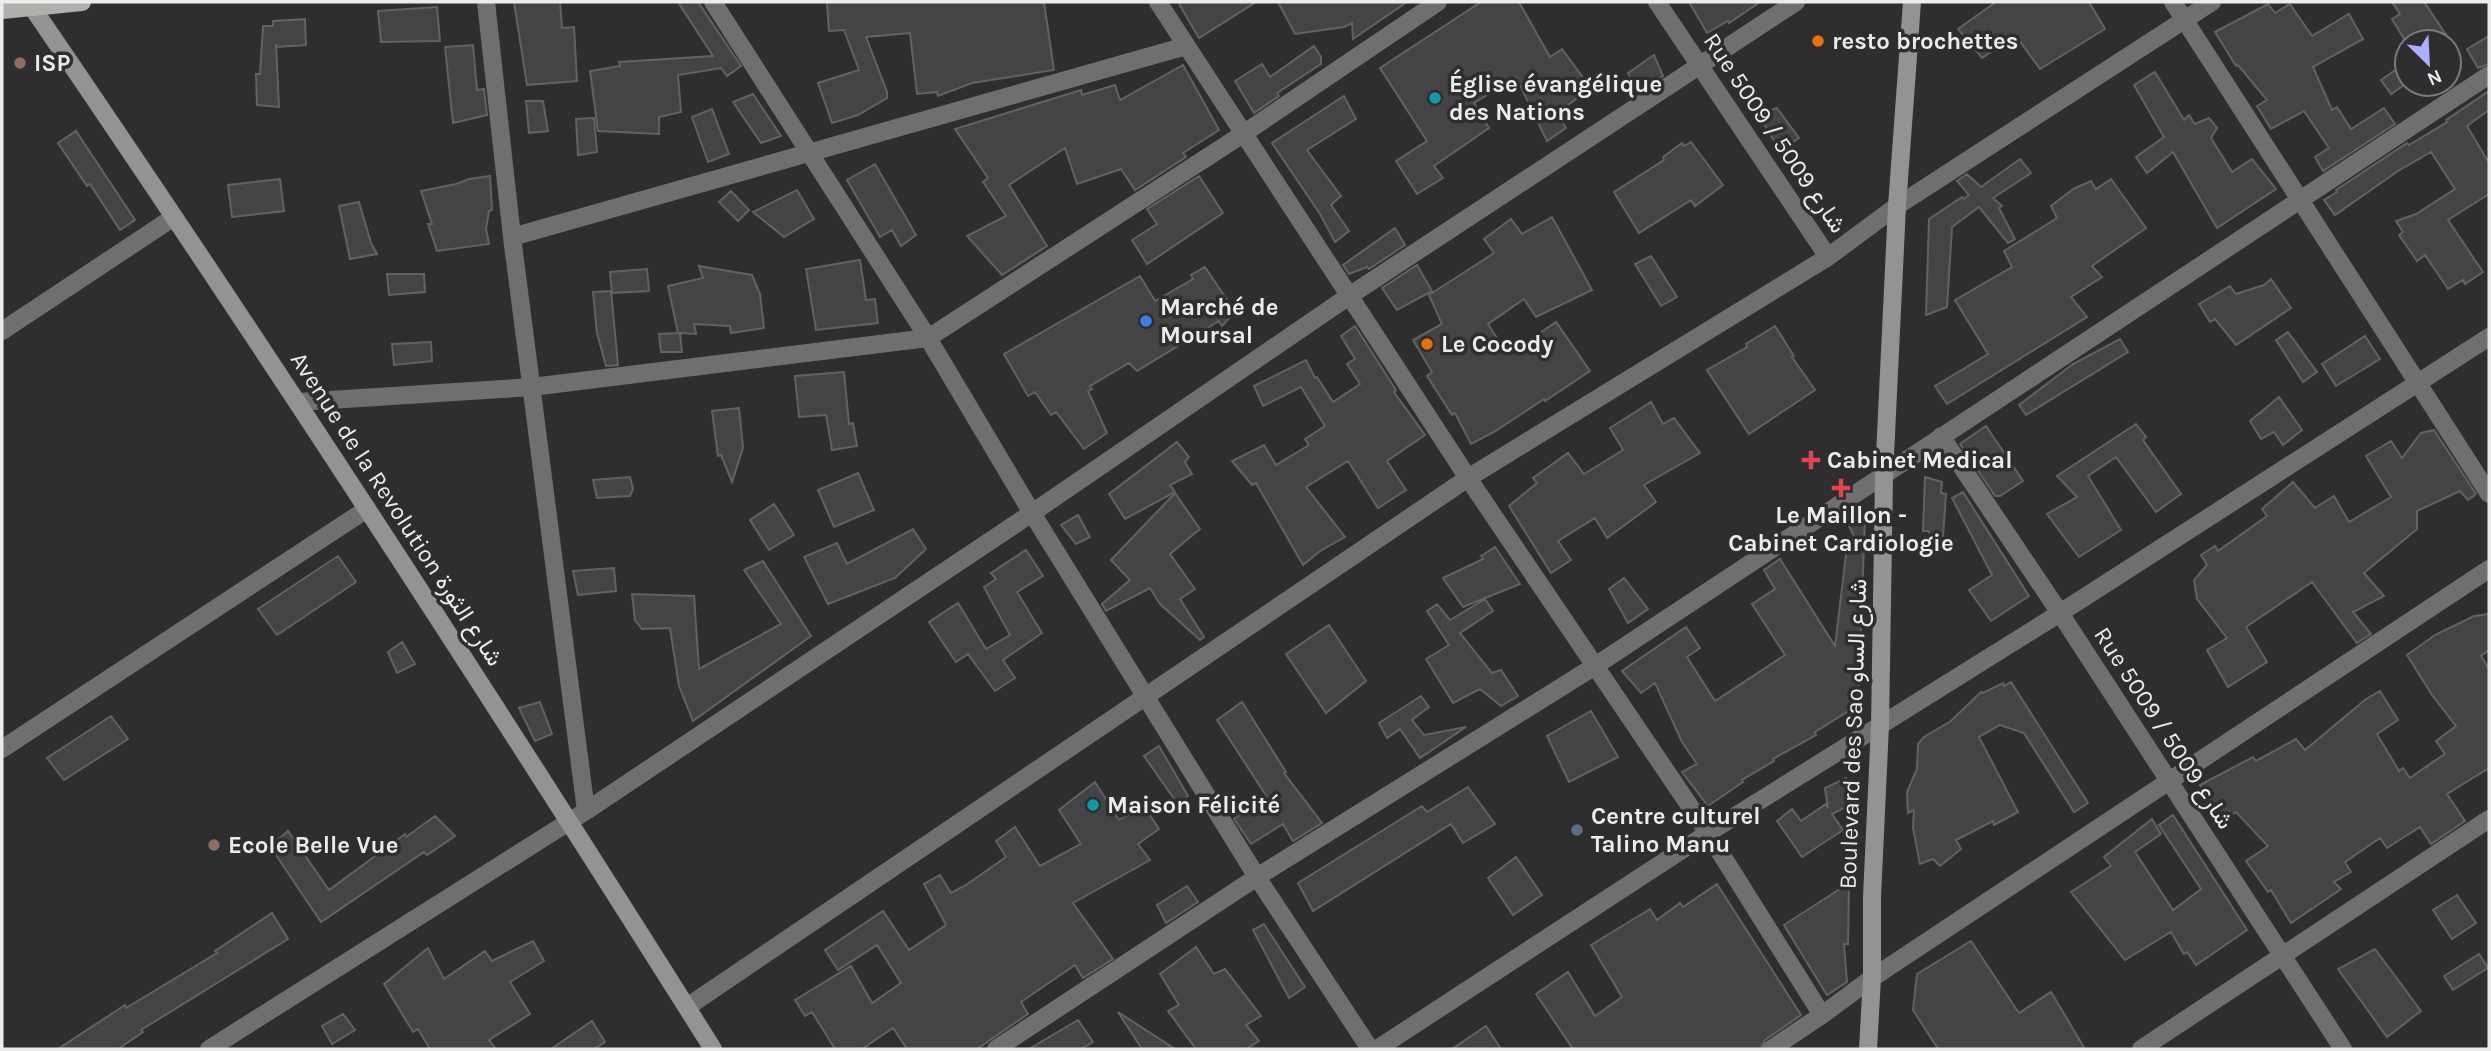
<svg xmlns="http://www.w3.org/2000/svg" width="2491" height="1051" font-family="Karla,Vazirmatn,sans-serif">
	<rect width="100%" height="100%" fill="#2e2e31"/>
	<path fill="#454346" stroke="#636164" stroke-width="2" d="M514 2H560L562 28 574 27 577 81 527 85Z
		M678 2H698L741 66 727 76 721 68 678 75 681 112 659 117V134L598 131 590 71 620 66 619 62 713 56Z
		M827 2H1044L1054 70 972 83 938 96 937 92 917 94 910 33 866 37 887 92V98L858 115 832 123 818 83 859 70 844 30 829 31Z
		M1178 2H1256L1199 38Z
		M1278 2H1407L1353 39 1352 23 1344 27 1295 34Z
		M1481 2H1519L1550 57 1562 49 1584 79 1580 80 1587 91 1557 113 1566 128 1547 141 1516 77 1474 103 1489 128 1434 166 1443 178 1417 194 1396 161 1427 141 1380 68Z
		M1689 2H1760L1729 23 1728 21 1707 33Z
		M1996 2H2089L2105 29 2040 69 2016 36 1982 58 1958 29Z
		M2392 2H2424L2451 42H2406L2392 19 2400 14Z
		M2268 4 2275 13 2290 4 2312 36 2349 14 2363 39 2313 67 2332 110 2337 107 2351 129 2384 108 2395 124 2323 171 2315 157 2329 148 2304 111 2271 129 2257 106 2267 100 2238 65 2236 66 2215 32Z
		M437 7 440 41 381 42 378 11Z
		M305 19 306 45 276 47V44L279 107 257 105 256 74H260L263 26H273V21Z
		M2489 36V64L2478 68 2467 49Z
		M473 45 477 90 484 89 487 115 453 123 445 47Z
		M1314 46 1321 57V64L1277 93 1279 96 1254 113 1235 81 1262 64 1270 77Z
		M1654 55 1663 76 1638 93 1628 73Z
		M2407 62V83L2391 94 2381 80Z
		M1183 65 1219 130 1183 153 1186 157 1135 190 1121 169 1077 184 1065 148 1009 185 1047 246 1002 275 967 236 1006 216 983 182 988 178 955 129 1081 90 1082 95 1115 85 1120 100Z
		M2155 72 2184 120 2189 115 2195 124 2209 118 2217 128 2211 138 2232 172 2252 159 2276 189 2217 228 2173 152 2147 173 2136 157 2164 137 2134 85Z
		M2489 91V110L2467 126 2489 163V194L2448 220 2483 272 2465 284 2463 280 2448 289 2425 255 2417 261 2399 235 2403 232 2396 221 2416 214 2455 189 2431 152 2398 171 2335 215 2324 200 2337 192 2336 190 2407 143 2409 145 2447 122 2446 120Z
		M753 94 781 136 761 143 733 102Z
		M1344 96 1356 119 1307 150 1341 196 1331 205 1349 231 1335 242 1320 214 1272 143Z
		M526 101H543L548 131 529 133Z
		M1777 108 1799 138 1780 151 1759 115Z
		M712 109 729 154 708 162 692 117Z
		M594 118 597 152 578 155 576 119Z
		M76 131 135 220 120 230 90 184 87 186 58 143Z
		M1691 142 1723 185 1695 206 1691 200 1639 233 1614 192 1664 160 1663 157 1682 143 1684 146Z
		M2020 159 2031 173 1993 198 2002 206 1999 208 2015 239 2008 243 1979 207 1952 227 1947 307 1926 315 1929 219 1962 197 1964 199 1969 195 1957 181 1967 174 1981 187Z
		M875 164 916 235 901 246 892 230 880 237 847 180Z
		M490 176 492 210 489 211 486 229 489 244 437 251 428 224H432L421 191 456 184 469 179Z
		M1199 176 1223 213 1147 264 1132 240 1157 224 1147 209Z
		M280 179 284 211 232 217 228 185Z
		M2111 179 2146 228 2092 266 2102 277 2071 297 2087 317 1947 404 1935 386 1988 354 1955 300 2012 267 2004 251 2057 218 2051 206 2073 189 2091 181 2096 189Z
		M797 190 814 219 784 237 753 212Z
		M731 191 749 210 738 221 719 202Z
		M359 202 371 243 377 254 350 259 339 206Z
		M1552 217 1592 290 1536 317 1524 299 1488 324 1508 355 1556 322 1590 371 1545 401 1544 399 1494 432 1471 444 1455 413 1452 415 1427 376 1432 372 1413 340 1442 324 1429 295 1494 253 1484 239 1511 219 1522 234Z
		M1395 228 1405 245 1369 269 1367 267 1349 274 1343 265Z
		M1651 256 1677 297 1661 306 1635 264Z
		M860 260 866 300 875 299 878 323 816 330 806 269Z
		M1417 265 1432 291 1397 310 1382 288Z
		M699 266 752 275 760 294 764 328 731 333 730 326 694 324 696 334 680 333 682 352H661L659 334 678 333 668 286 703 278Z
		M1205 267 1235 312 1222 326 1219 321 1137 371 1129 363 1090 386 1092 389 1088 391 1107 433 1084 449 1056 412 1051 415 1035 392 1028 396 1004 354 1140 276 1155 301 1193 279 1191 275Z
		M647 269 649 291 612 293 610 272Z
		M387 274H424L425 292 389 295Z
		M2271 279 2291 308 2236 345 2215 319 2210 322 2199 304 2230 286 2236 294 2264 285Z
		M611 291 618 365 606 366 597 333 593 292Z
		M1355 326 1396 390 1394 392 1425 435 1387 461 1406 490 1378 508 1348 461 1306 487 1345 537 1320 551 1303 565 1256 483 1252 485 1232 461 1264 445 1276 465 1309 445 1305 439 1325 426 1301 387 1263 406 1254 386 1306 360 1315 378 1317 377 1333 402 1360 384 1347 364 1355 359 1341 336Z
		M1775 326 1794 356 1792 357 1815 390 1749 434 1707 370 1747 347 1746 344Z
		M2288 332 2317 372 2303 382 2276 340Z
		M2365 336 2380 359 2336 386 2322 364Z
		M2120 339 2128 352 2026 415 2019 405 2073 364Z
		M431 342 432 361 394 365 392 344Z
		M844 372 849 424 853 423 857 446 832 450 826 415 799 417 795 376Z
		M2279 397 2302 430 2283 445 2274 432 2261 439 2250 421Z
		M1651 402 1663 424 1674 418 1700 453 1644 485 1656 502 1607 538 1595 518 1558 541 1571 560 1551 573 1509 506 1537 483 1533 478 1568 453 1584 474 1623 450 1610 428Z
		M739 408 743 448 732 482 721 455 718 456 712 411Z
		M2136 424 2146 437 2143 440 2181 494 2156 512 2116 457 2088 476 2121 530 2079 557 2047 514 2077 497 2057 476Z
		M1986 426 2023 481 2000 496H1995L1960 444Z
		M2434 430 2476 494 2468 500 2460 491 2417 511V529L2364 573 2384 596 2353 612 2371 634 2357 643 2312 582 2246 627 2267 662 2228 687 2207 650 2227 638 2197 599 2194 580 2207 565 2201 555 2215 546 2218 551 2267 516 2262 509 2293 482 2315 508 2334 496 2349 522 2391 497 2366 456 2391 441 2402 458 2421 433Z
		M1177 442 1189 457 1185 462 1192 474 1170 485 1175 492 1125 519 1109 494Z
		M858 473 874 510 834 527 818 490Z
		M630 477 633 489 630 496 597 498 593 480Z
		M1925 477 1942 482 1941 493 1946 494 1942 551 1928 531H1923Z
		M1963 492 2029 596 1991 621 1969 590 1992 575 1952 498Z
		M1175 493 1200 529 1170 554 1195 589 1180 599 1204 637 1200 640 1160 604 1150 588 1106 611 1102 604 1130 580 1111 560Z
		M774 504 794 535 769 550 750 520Z
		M1856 509 1865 519 1858 705 1815 732 1816 735 1773 759 1774 761 1742 780 1743 782 1708 806 1682 772 1697 764 1682 742 1655 683 1641 693 1622 671 1686 627 1700 648 1687 657 1715 701 1785 655 1752 604 1775 589 1764 570 1780 559 1835 646 1847 546 1858 544 1845 518Z
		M1078 515 1090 537 1076 544 1061 525Z
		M913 529 926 549 895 578 828 604 804 557 837 543 847 564Z
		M1495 547 1520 584 1463 607 1443 578 1483 559 1481 556Z
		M1026 550 1043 576 1017 592 1042 633 1003 660 1015 678 995 691 968 654 956 662 929 622 958 603 986 649 1010 635 984 587 996 579 991 573Z
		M338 556 356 582 277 635 258 609Z
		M763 561 811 636 693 721 679 686 670 628 642 629 635 620 632 594 694 596 699 669 781 624 744 570Z
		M614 568 616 591 578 595 573 571Z
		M1624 578 1648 609 1628 623 1609 589Z
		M1485 599 1493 611 1460 633 1492 673 1501 670 1518 696 1501 706 1480 689 1453 703 1426 659 1449 645 1427 611 1437 604 1450 620Z
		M2489 614V650L2481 656 2489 669V768L2447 794 2465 821 2431 844 2420 827 2387 848 2380 838 2345 862 2351 872 2334 882 2341 889 2291 923 2271 890 2268 892 2246 861 2268 846 2236 812 2219 823 2200 785 2253 757 2256 761 2296 739 2305 750 2366 699 2380 691 2398 720 2377 734 2399 771 2403 768 2410 778 2427 766 2428 768 2427 766 2445 754 2436 741 2456 726 2432 695 2407 655 2435 635 2474 616Z
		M1329 625 1366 681 1326 713 1286 654Z
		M402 642 415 664 397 673 388 652Z
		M2011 682 2088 803 2074 812 2024 733 2000 725 1979 737 2018 812 1994 825 1993 821 1956 840 1961 849 1940 866 1933 859 1920 864 1913 828 1914 810 1908 813 1907 792 1917 769 1918 744 1924 737 1951 721 1981 692 1983 693 2003 683 2004 686Z
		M1421 696 1429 707 1412 720 1424 735 1466 727 1420 758 1400 729 1387 738 1379 723Z
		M540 702 552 734 535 741 519 708Z
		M1242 702 1286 772 1284 773 1322 823 1293 841 1283 824 1251 844 1234 819 1267 797 1217 720Z
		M1591 711 1618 757 1569 782 1547 736Z
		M111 716 128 739 64 780 47 758Z
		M1159 746 1188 796 1177 803 1144 756Z
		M1846 778 1858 801 1832 814 1843 830 1802 857 1777 821 1792 809 1801 821 1826 804 1828 808 1825 788Z
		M1095 782 1119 820 1144 806 1159 829 1138 844 1150 860 1073 903 1113 959 1083 978 1075 965 1021 1002 1028 1014 977 1049H907L893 1028 862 1049H835L812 1012 805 1016 795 1000 851 966 872 1003 901 983 877 945 838 970 825 950 883 911 909 950 946 925 924 884 940 875 951 893 966 885 1006 857 996 841 1015 827 1040 866 1081 844 1059 810Z
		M1468 787 1495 824 1463 843 1451 824 1313 911 1298 883 1422 806 1427 812Z
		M2173 815 2247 930 2196 965 2187 952 2184 954 2171 932 2125 960 2071 892 2111 866 2104 857 2152 819 2161 834 2135 852 2173 910 2201 889 2159 825Z
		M435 816 455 836 427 855 424 852 321 922 270 846 288 831 329 890 405 834 406 837Z
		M1516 857 1542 895 1513 915 1488 878Z
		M1849 883 1848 944H1844L1847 982 1827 995 1784 925Z
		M1717 884 1801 1015 1765 1040 1760 1049H1573L1536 994 1568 972 1595 1016 1622 997 1591 945 1650 909 1657 920 1680 903 1683 907Z
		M1187 886 1198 902 1166 923 1157 905Z
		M2457 895 2476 923 2452 939 2433 910Z
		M272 913 288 939 141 1030 143 1032 118 1049H58L125 1005 126 1008 217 953 215 951Z
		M1264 924 1305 987 1289 998 1253 930Z
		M533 941 544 961 510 982 530 1014 489 1040 496 1049H430L418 1029 413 1032 384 984 428 948 444 979 485 951 492 961Z
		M1971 941 2019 1013 2051 992 2085 1049H1938L1913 1010 1917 974Z
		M1196 947 1214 974 1225 969 1261 1016 1246 1025 1259 1041 1246 1049H1196L1168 1011 1179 1005 1160 974Z
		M2375 949 2421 1011 2387 1037 2338 969Z
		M2479 954 2488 968 2453 990 2444 976Z
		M1118 1012 1175 1049H1142Z
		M343 1014 355 1030 332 1044 322 1026Z
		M1078 1020 1093 1042 1081 1049H1029Z
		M592 1021 605 1042 594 1049H551Z
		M1486 1026 1501 1049H1452Z"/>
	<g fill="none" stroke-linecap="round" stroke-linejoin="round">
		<path stroke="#6f6f6e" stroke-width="18" d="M486 2 512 237 586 811
			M713 2 928 338 1032 513 1257 877 1370 1049
			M1158 2 1468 478 1708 833 1822 1015
			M1657 2 1828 257
			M2173 2 2489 494
			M512 237 1186 46
			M2 331 174 217
			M298 402 532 387 928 338 1243 134 1438 2
			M1941 436 2060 613 2343 1049
			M2 749 367 509
			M687 1007 1468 478 1828 257 1897 206 2212 2
			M209 1049 586 811 1032 513 1349 296 1796 2
			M996 1049 1257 877 1595 666 2489 75
			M1377 1049 1708 833 2060 613 2489 337
			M1771 1049 1822 1015 1872 978 2489 569
			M2141 1049 2489 819"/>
		<path stroke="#939391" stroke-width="18" d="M30 2 32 7C266 349 492 698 713 1049
			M1868 1049 1872 978V897L1880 726 1884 476 1897 206 1912 2"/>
		<path stroke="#afafac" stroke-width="18" d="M2 10 82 2"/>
	</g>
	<g fill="#e8710a" stroke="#2e2e31" stroke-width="2.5">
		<circle cx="1818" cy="41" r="7"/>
		<circle cx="1427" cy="344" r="7"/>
	</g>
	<g fill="#8d6e63" stroke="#2e2e31" stroke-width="2.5">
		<circle cx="20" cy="63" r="7"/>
		<circle cx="214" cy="845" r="7"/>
	</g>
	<g fill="#0f9aa8" stroke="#2e2e31" stroke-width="2.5">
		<circle cx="1435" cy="98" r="7"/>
		<circle cx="1093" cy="805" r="7"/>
	</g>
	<circle fill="#3f7fe0" stroke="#2e2e31" stroke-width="2.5" cx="1146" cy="321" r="7"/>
	<g fill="#e0444e" stroke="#2e2e31" stroke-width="2.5">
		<path d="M1807.5 449.5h7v7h7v7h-7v7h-7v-7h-7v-7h7z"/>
		<path d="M1837.5 477.5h7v7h7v7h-7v7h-7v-7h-7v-7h7z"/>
	</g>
	<circle fill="#5c6f8a" stroke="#2e2e31" stroke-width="2.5" cx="1577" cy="830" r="7"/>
	<g text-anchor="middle" stroke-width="7" stroke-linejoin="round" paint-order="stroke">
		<g font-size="24" font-weight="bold" fill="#ececee" stroke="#2e2e31" text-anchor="start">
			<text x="1832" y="49">resto brochettes</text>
			<text x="34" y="71">ISP</text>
			<text x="1449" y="92">Église évangélique<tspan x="1449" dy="28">des Nations</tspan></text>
			<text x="1160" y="315">Marché de<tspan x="1160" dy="28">Moursal</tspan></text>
			<text x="1441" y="352">Le Cocody</text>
			<text x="1827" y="468">Cabinet Medical</text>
			<text x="1841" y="523" text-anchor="middle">Le Maillon -<tspan x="1841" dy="28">Cabinet Cardiologie</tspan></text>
			<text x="1107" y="813">Maison Félicité</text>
			<text x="1591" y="824">Centre culturel<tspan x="1591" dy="28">Talino Manu</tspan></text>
			<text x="228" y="853">Ecole Belle Vue</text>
		</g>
		<g font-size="24" fill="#ececee" stroke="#2e2e31">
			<text transform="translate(1775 133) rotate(56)" y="8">Rue 5009 / شارع 5009</text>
			<text transform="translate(397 509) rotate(57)" y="8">Avenue de la Revolution شارع الثورة</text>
			<text transform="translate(2164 728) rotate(57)" y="8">Rue 5009 / شارع 5009</text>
			<text transform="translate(1853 734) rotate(-88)" y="8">Boulevard des Sao شارع الساو</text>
		</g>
	</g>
	<rect width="2491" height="1051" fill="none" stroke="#ececee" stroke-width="7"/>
	<g transform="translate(2428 63) rotate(156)"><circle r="33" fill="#2e2e31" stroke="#7a7a7d" stroke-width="2"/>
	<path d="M0-5L12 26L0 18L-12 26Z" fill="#adaffb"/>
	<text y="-10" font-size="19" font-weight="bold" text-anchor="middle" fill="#ececee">N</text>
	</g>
</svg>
